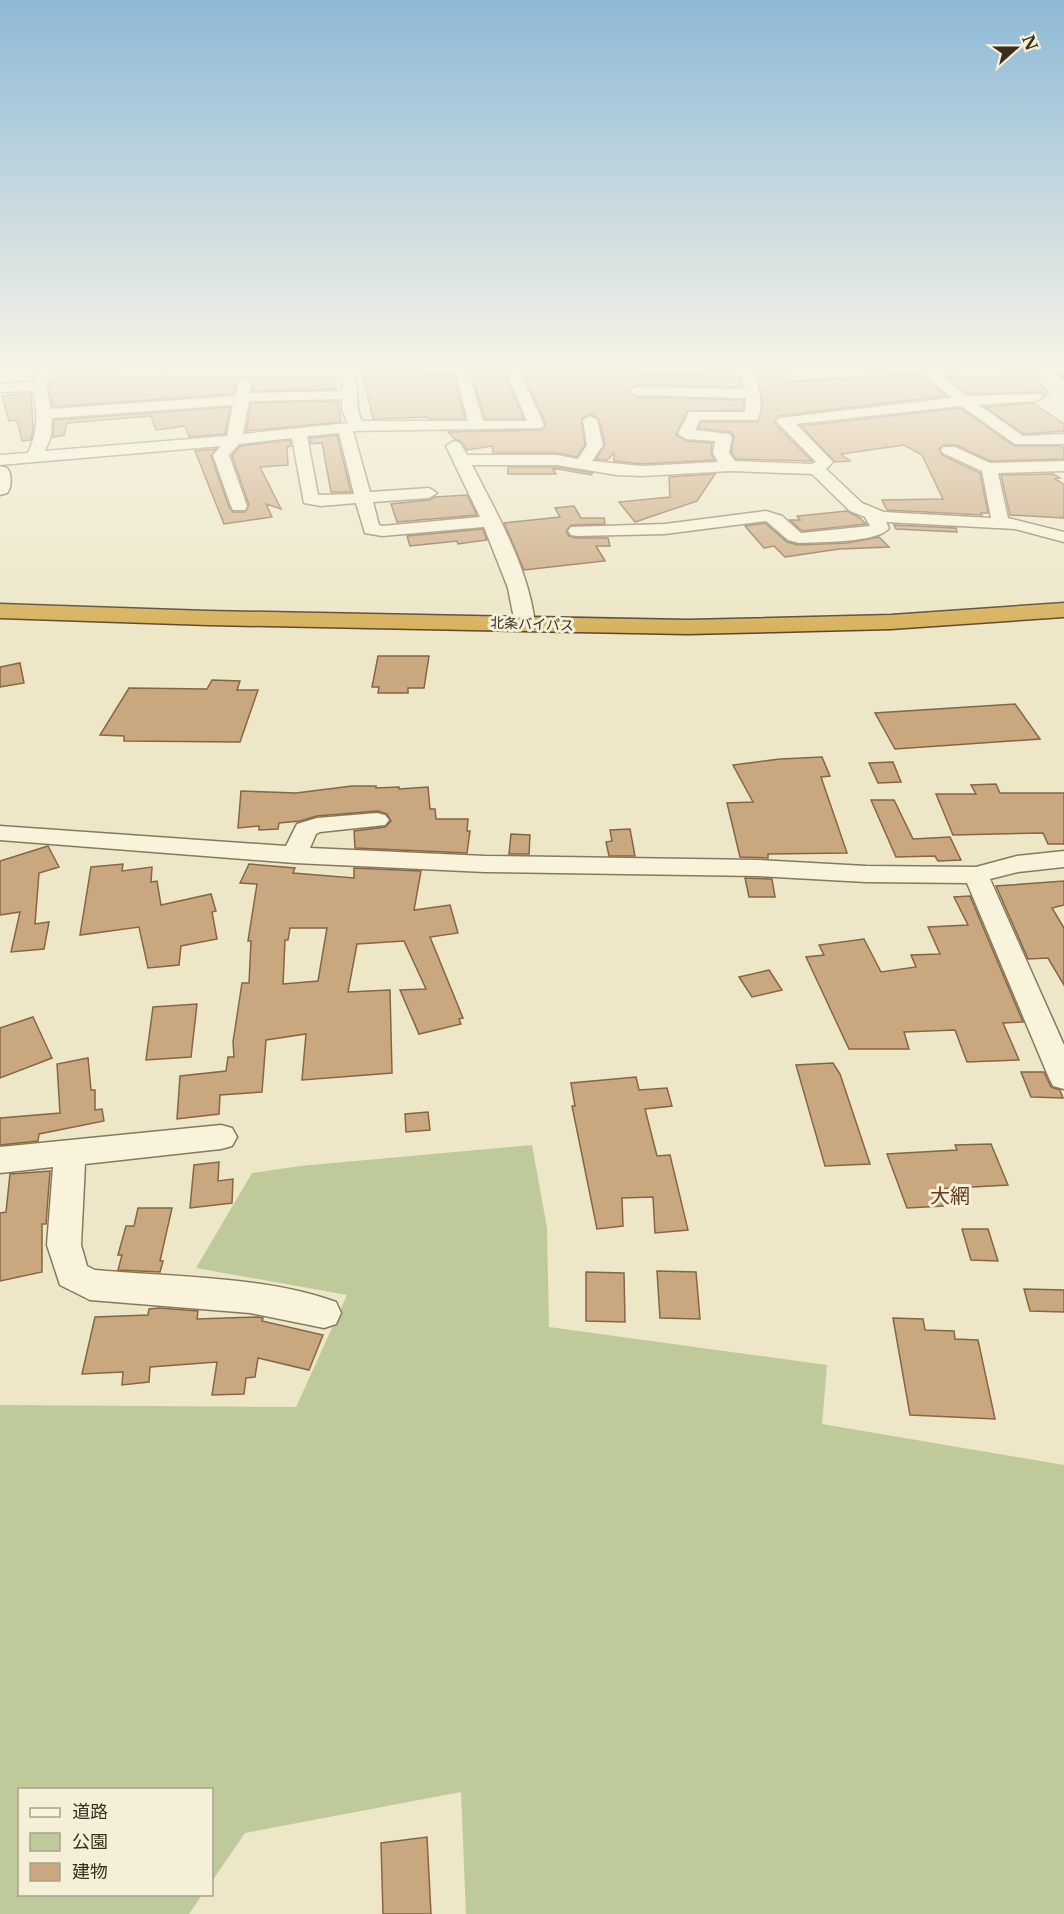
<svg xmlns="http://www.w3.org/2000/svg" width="1064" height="1914" font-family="'Libre Baskerville','Noto Sans JP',serif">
	<rect width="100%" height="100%" fill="#ede6c7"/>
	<path fill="#bfca9b" d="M532 1145 547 1228 549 1327 827 1365 822 1424 1064 1465V1914H466L461 1792 245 1833 212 1881V1790H20V1894L202 1895 189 1914H0V1405L296 1407 347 1295 196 1268 252 1173 300 1166Z"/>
	<path fill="#c9a77f" stroke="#866644" stroke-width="1.5" fill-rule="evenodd" d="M538 367H605L614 373 739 377 742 387 636 385 627 392 636 397 744 400 743 410 687 411 676 435 686 441 712 443 711 453 714 460 642 464 614 461V453L607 460 596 459 605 444 599 419 591 414 581 419 585 445 577 457 557 453H493L492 446 467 450 462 442 455 439 448 432 543 430 546 424 521 369Z
		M755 367H827L785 371 781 377 790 382 919 374 946 396 779 416 774 423 812 461 736 459 731 452 734 437 731 432 698 428 701 422H758L763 401Z
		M997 367H1028L1049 394 1044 395 1041 392 968 394 948 377 1000 378 1004 372Z
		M387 369H416L421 374H453L465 419H429L428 417 373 419 362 370Z
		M486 370H503L524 419H485L471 371Z
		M59 377 242 378 236 382 233 394 53 407 48 386Z
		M248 378H334L336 389 253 391 254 382Z
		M31 393 33 429 31 440 22 441 17 420 9 421 2 396Z
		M338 401 341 422 246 431 251 403Z
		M1033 403 1064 424V431L1024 434 985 407Z
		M230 407 225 434 189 437 185 426 156 430 151 416 67 423 64 435 53 437 54 420Z
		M960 408 1014 446H1061L1064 448V459L990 461 956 445H943L939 449 942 455 980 473 988 513H981L982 515 887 510 882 500 943 499 922 455 904 445 841 454 850 461 835 462 801 426Z
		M337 435 351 492H331L322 443 311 444 310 438Z
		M290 440 291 446 287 447 288 465 260 467 281 509 266 504 272 517 224 524 195 451 216 449 211 456 229 507 233 512H245L249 505 232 456 240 446Z
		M508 467H557L593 473 591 475 552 468 556 474H508Z
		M715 474 697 501 635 522 619 502 670 497 669 477Z
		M1053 474 1060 478 1055 479 1064 484V518L1010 515 1001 475Z
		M467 495 477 515 397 522 391 504 429 500 435 497Z
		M574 506 581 518H604L605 524 571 525 566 531 569 536 577 538H608L610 546H596L605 561 524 570 504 523 560 517 555 508Z
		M847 511 860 518 866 524 802 531 790 520H800L797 516Z
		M765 523 787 542 798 545 847 543 879 537 889 547 839 549 785 557 774 546 764 548 745 526Z
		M894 525 956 528 957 532 896 529Z
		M483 529 487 540 458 544 457 541 410 546 407 536Z
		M378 656H429L424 688H408V693H378L379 687H372Z
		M20 663 24 683 0 687V667Z
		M212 680 240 681 237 690H258L240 742 124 741V736L100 735 129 688 207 689Z
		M1015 704 1040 739 895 749 875 713Z
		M822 757 830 776 821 777 847 853 768 854V858L740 857 727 803 753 802 733 765 780 759Z
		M893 762 901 782 878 783 869 763Z
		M996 784 1000 793H1064V844H1048L1043 833 953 835 936 794H976L971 785Z
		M352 786H376V788L399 787V789L428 787 430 809H435L436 819H468L467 831H470L467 853 355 848 354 831 385 827 391 821 387 814 378 811 317 816 300 821 279 823 278 829 259 830V826L238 828 241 791 296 793Z
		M871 800H894L913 839 950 837 961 860 938 861 935 856 896 857Z
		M630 829 635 856H609L606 842 612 841 610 830Z
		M511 834 530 835 529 854H509Z
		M48 846 59 867 39 873 35 924 49 922 44 949 11 952 20 912 0 915V861Z
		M123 864 122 871 152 867 151 882 157 881 161 905 211 894 216 911 212 912 217 939 181 946 179 965 148 968 139 927 80 935 91 867Z
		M249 864 295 868 293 873 354 878V868L421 871 414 910 450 905 458 933 430 937 463 1018 459 1019 461 1024 419 1034 400 990 426 989 404 941 357 944 348 992 390 990 392 1073 302 1080 306 1034 266 1040 262 1092 220 1095 219 1114 177 1119 180 1076 226 1071 228 1057H234L233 1042 242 983H249L251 941H248L257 884 240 883ZM290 928H327L318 981 283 984 285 940H288Z
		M745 878 772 879 775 897H749Z
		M1064 881V905L1052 908 1064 928V985L1048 958 1028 959 996 886Z
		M970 896 1023 1022 1003 1023 1019 1060 967 1062 955 1030 904 1032 909 1049H849L806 957 824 955 819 945 864 939 881 972 916 967 911 955 940 954 928 927 968 925 954 897Z
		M769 970 782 990 752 997 739 977Z
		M197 1004 191 1057 146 1060 153 1007Z
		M33 1017 52 1058 0 1078V1028Z
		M88 1058 91 1090H95V1110L102 1109 104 1121 39 1134 38 1141 0 1145V1118L60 1113 57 1064Z
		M833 1063 840 1074 870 1164 825 1166 796 1065Z
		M1021 1072H1044L1051 1087 1060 1090 1063 1098 1031 1097Z
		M636 1077 639 1090 667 1088 672 1106 645 1109 657 1156 670 1155 688 1230 655 1233 653 1197 622 1198 623 1226 597 1229 572 1106H575L571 1083Z
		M428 1112 430 1130 406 1132 405 1114Z
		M991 1144 1008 1185 936 1189 943 1206 907 1208 887 1154 957 1150 955 1145Z
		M219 1162 218 1181 233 1179 232 1203 190 1208 194 1165Z
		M50 1171 46 1224H42V1272L0 1281V1213L6 1212 10 1174Z
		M138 1208H172L160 1261H163L160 1272 118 1270 122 1255H118L126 1226H134Z
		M962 1229H988L998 1261 971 1260Z
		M657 1271 696 1272 700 1319 660 1318Z
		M586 1272 624 1273 625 1322 586 1321Z
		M1024 1289 1064 1290V1312L1030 1311Z
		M159 1308 198 1311 197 1319 258 1317 263 1318 262 1321 323 1335 309 1370 258 1358 255 1377 246 1378 244 1394 212 1395 217 1362 150 1367 149 1382 122 1385 123 1372 82 1374 95 1317 148 1315 149 1309Z
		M893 1318 923 1319 925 1330 954 1331 955 1339 978 1340 995 1419 910 1415Z
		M427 1837 431 1914H383L381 1843Z"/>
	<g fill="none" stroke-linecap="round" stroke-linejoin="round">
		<defs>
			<path id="street" d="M39 367 339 368 352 372C362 388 353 404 362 421H468L455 372H421L420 367H471L468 370 483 421H527L504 367H518L544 425 541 428 353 431 370 492 429 488 437 493 429 498 373 502 379 525 382 526 480 517 446 446 454 441 460 443 467 455H557L578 459 587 445 583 420 590 416 597 420 603 445 592 461 642 466 718 462 713 453 715 441 686 439 678 434 689 412H745L746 398 636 395 629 391 636 387 745 389 741 375 614 371 607 367H753C757 383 765 405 757 420H700L695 430 729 434 732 437 729 453 735 461 812 464 816 462 779 424 776 421 779 418 952 398 920 372 790 380 785 379 783 376 785 373 862 367 995 369 1002 373 1000 376 941 375 967 396 1041 394 1043 397 1036 401 979 405 1023 436 1064 434V444H1015L961 406 796 424 833 462 826 469 862 503 884 512 991 518 982 471 943 453 941 450 943 447H955L990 463 1064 461V471L998 473 1008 518 1064 532V542L1015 529 886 522 889 528C878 543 818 542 799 543L788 540 766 521 665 534 577 536 571 535 568 531 571 527 665 524 766 511 782 516 801 533 870 526 865 517 850 511 812 474 731 471 642 476 617 475 557 465H472C497 514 529 569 535 624L532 628H518L515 624 508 588 484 527 382 536 365 533 356 503 321 506 304 503 292 438 239 444 229 455 247 506 245 510H233L231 506 213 455 221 446 0 465V455L28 453C38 431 38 414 33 391L0 392V384L33 382ZM50 375 337 376 343 381 342 391 250 393 252 383 245 379 238 383 235 396 51 409 46 386ZM342 399V410L348 423 243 434 249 401ZM233 405 227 436 45 451 51 436 52 418ZM339 433 354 494 318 495 307 436Z
				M377 813 385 815 389 820 385 825 320 832 316 834 310 848 485 856 758 860 866 866 976 867 1017 856 1064 851V867L1018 872 990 879 1064 1045V1089L1053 1086 1049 1078 967 883 866 882 758 876 485 872 295 863 0 840V826L286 846 297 824 317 818Z
				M221 1125 232 1128 237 1137 232 1146 221 1149 85 1164 81 1245 87 1266 95 1270C171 1277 265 1276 336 1302L341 1313 336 1324 324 1328 250 1313 90 1300 60 1285 47 1245 53 1167 0 1173V1147Z"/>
			<path id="secondary" d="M0 466 7 468C12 474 12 487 7 493L0 495Z"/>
			<path id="highway" d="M1064 603V617L891 629 688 634 208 625 0 618V604L208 611 688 620 891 615Z"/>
		</defs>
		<use href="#street" stroke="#87795d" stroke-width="3"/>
		<use href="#secondary" stroke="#695a40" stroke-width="3"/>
		<use href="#highway" stroke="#564731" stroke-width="3"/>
		<use href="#street" fill="#f8f3da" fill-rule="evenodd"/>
		<use href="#secondary" fill="#f8f3da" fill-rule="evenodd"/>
		<use href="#highway" fill="#d7b15c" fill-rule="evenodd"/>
		<defs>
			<path id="rail" d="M1053 367 1064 378"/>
		</defs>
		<use href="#rail" stroke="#382f20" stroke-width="4"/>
		<use href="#rail" stroke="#f4efd6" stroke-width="2" stroke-dasharray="8" stroke-linecap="butt"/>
	</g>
	<linearGradient id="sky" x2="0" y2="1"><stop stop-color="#8eb9d6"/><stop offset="0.58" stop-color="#f7f4e6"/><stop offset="1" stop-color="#f7f4e6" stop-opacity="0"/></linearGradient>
	<rect width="1064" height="635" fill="url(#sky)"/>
	<g text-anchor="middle" stroke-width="6" stroke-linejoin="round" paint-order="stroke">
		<g font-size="14" fill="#382f20" stroke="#f4efd6">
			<text transform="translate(532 624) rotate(2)" y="5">北条バイパス</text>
		</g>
		<g font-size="20" fill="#633821" stroke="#f4efd6">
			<text x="950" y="1203">大網</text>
		</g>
	</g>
	<rect x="18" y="1788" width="195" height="108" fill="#f4efd6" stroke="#a9a28d" stroke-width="1.5"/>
	<rect x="30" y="1808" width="30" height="9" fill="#f8f3da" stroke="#a9a28d" stroke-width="1.5"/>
	<text x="72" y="1818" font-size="18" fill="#382f20">道路</text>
	<rect x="30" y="1833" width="30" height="18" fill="#bfca9b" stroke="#a9a28d" stroke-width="1.5"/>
	<text x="72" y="1848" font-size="18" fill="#382f20">公園</text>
	<rect x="30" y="1863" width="30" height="18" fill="#c9a77f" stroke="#a9a28d" stroke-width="1.5"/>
	<text x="72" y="1878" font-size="18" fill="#382f20">建物</text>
	<g transform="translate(1016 48) rotate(69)" stroke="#f4efd6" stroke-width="4.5" paint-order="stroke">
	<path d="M0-4.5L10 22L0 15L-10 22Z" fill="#382f20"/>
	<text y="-9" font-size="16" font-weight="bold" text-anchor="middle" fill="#382f20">N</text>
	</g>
</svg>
